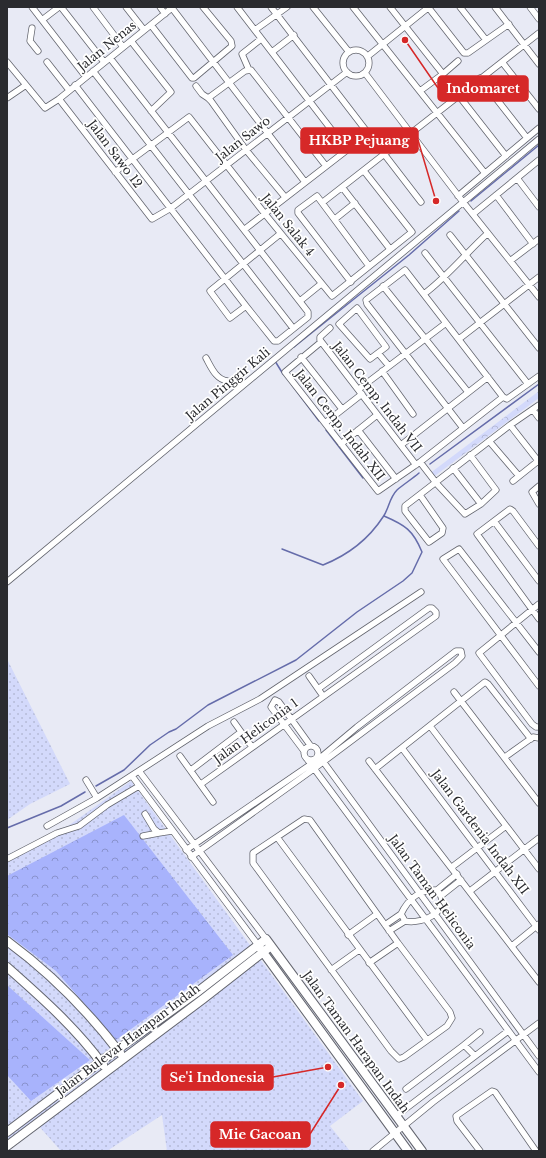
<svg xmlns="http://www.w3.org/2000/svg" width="546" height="1158" font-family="'Libre Baskerville',serif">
	<defs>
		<pattern id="grass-dots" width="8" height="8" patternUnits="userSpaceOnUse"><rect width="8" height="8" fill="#d3d9fb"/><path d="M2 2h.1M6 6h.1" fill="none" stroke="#b5bad7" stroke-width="1.8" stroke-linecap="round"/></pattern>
		<pattern id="forest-crowns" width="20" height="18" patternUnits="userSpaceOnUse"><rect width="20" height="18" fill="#a8b3fc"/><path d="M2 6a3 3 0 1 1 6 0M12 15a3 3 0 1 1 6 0" fill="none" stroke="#8992cc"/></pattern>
		<pattern id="park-crowns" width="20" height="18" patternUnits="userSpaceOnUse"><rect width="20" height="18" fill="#d3d9fb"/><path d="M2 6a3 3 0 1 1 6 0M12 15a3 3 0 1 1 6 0" fill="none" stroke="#b5bad7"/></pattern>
	</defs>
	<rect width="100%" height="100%" fill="#e8eaf5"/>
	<path fill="url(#grass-dots)" d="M7 659 70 784 30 804 7 820Z
		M131 781 363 1101 330 1126 350 1151H167L162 1115 107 1151H61L37 1124 7 1148V855L68 826Z"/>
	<path fill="url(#forest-crowns)" d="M124 815 233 955 116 1040 56 971 7 934V876Z
		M7 985 90 1060 31 1101 7 1075Z"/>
	<path fill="url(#park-crowns)" d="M539 391V398L432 478 429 474Z"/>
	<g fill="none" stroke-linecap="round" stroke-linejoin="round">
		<path stroke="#656caa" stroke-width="1.5" d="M471 201 539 145
			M294 347 409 255 459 211
			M275 361 283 374
			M292 385 319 421
			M326 430 363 478
			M430 464 539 384
			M282 549 323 565C348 555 368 540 383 517 389 509 389 498 397 490 404 484 412 479 419 473
			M96 786 124 770 150 745 169 732 176 729 208 705 296 660 357 612 403 581 412 573 422 552C413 530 405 525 384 516
			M7 828 61 806 85 792"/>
		<defs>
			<path id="street" d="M32 7 86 77
				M61 7 104 62
				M93 7 123 47
				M126 7 144 30
				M160 7 165 14
				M173 7 59 99 152 219 171 208 347 72
				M237 7 347 150
				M271 7 421 202
				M313 7 349 52
				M353 7 484 172
				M390 7 443 74 420 91
				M428 7 464 53H468L509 24
				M460 7 486 40
				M495 7 539 64
				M530 7 539 19
				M172 8 305 182
				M42 20 59 7
				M151 25 192 78H194L232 46 231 41 203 7
				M32 28 30 41 38 51
				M255 30 287 7
				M131 41 171 92 151 111
				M343 63a13 13 0 1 1 26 0a13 13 0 1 1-26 0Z
				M272 52 294 35
				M368 56 429 7
				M7 62 45 108 59 99
				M47 62 69 90
				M502 62 539 109
				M249 70 242 54 261 39
				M93 71 293 328
				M365 73 463 202 539 297
				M443 74 458 61
				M480 78 527 138
				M75 85 246 306 274 341H278L308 317V312L110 58
				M196 86 202 94 208 98
				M459 96 506 156
				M7 98 26 85
				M115 172 189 117 265 214 332 296 412 232 364 171
				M517 178 539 207
				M342 187 390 249
				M496 195 533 244
				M458 196 539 128
				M285 197 246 150 211 101 208 98 211 96 245 71 251 70 326 166
				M323 202 539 33
				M473 214 539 160
				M335 219 355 203
				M245 229 369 133
				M450 235 539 348
				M425 253 528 384
				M510 261 539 239
				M351 282 298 213V210L317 196 369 266
				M383 286 468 392
				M424 294C448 276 466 253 488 233
				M300 301 321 284
				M246 306 230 318 210 291 280 234
				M357 308 386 347 370 359 339 324Z
				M446 323 405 270 366 300 367 304 463 428
				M330 328 320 337V340L416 465
				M459 339 539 277
				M321 342 285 372 378 491 420 462 503 397 507 399 539 376
				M378 353 389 366
				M301 357 342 409
				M206 358C211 367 216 380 228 381 234 381 238 381 243 385
				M382 371 413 414
				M359 389 446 323 503 397
				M533 410 539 418
				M325 423 362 394
				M510 425 539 462
				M358 430 396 479
				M489 441 519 476
				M341 444 377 415
				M401 445 488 377
				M420 462 437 484 465 514 481 504 496 490 470 455
				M453 468 481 504
				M513 481 538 461
				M539 486 532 492 539 504
				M420 495 443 528 442 533 429 542 405 511V506L510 425 539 405
				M494 521 539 581
				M539 546 513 511 510 509 477 534 539 619
				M7 582 539 139
				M539 604 479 653 532 724 536 727H539
				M539 652 459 549 443 559 539 686
				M309 676 323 696
				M454 692 539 803
				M234 722 252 747
				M430 726 539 869
				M304 753a7 7 0 1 1 14 0a7 7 0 1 1-14 0Z
				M402 748 539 930
				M304 751 271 707 275 700 279 702 310 745
				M180 756 213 802
				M505 757 533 737 539 738
				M307 759 539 1072
				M322 760 539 1056
				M369 761 539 982
				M375 769 485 682 488 684 531 739
				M191 770 241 732
				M139 771 266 939
				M132 776 258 945
				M86 780 97 798
				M201 784 436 616V612L432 608H429L318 689
				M145 814 154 829 159 833 172 831
				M304 819 310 820 398 943 450 1012 452 1018 447 1026 404 1057 399 1059 391 1051 253 863V853Z
				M47 826 97 798 208 726 260 699 421 592
				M143 836 159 833
				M277 837 427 1040
				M186 850 320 758 357 727 456 651H461L462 656 455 663 315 768 191 857
				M7 859 57 833 79 826 107 805 139 786
				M452 867 506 826
				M437 890C454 910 423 925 405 921L401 914C408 899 420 889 437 890Z
				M437 890 457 874
				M470 891 539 838
				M442 895 461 880
				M385 925 401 914
				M389 931 405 921
				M348 935 377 914
				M512 946 539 924
				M369 963 398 943
				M331 970 359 950
				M464 1045 480 1032
				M406 1089 464 1045 475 1056
				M396 1116 508 1031
				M373 1151 433 1102 539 1023
				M480 1151 457 1121 456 1116 492 1091 495 1092 536 1151"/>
			<path id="secondary" d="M7 941C49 972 88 1011 120 1053
				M260 948 408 1151
				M7 967C41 997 76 1028 103 1065
				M7 1132 100 1062 196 993 266 939 422 1151
				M7 1146 203 999 271 946"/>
		</defs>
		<use href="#street" stroke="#63656e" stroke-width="7"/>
		<use href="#secondary" stroke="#63656e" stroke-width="10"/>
		<use href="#street" stroke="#fff" stroke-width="5.5"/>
		<use href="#secondary" stroke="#fff" stroke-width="8"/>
	</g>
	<g text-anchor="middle" stroke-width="3.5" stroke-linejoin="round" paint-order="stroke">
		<g font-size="12" fill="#2a2b2f" stroke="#fff">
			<text transform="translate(107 46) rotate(-39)" y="4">Jalan Nenas</text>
			<text transform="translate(243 139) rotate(-38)" y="4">Jalan Sawo</text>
			<text transform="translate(115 154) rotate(53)" y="4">Jalan Sawo 12</text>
			<text transform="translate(288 225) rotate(51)" y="4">Jalan Salak 4</text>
			<text transform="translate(228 384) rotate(-40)" y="4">Jalan Pinggir Kali</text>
			<text transform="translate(377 397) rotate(52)" y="4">Jalan Cemp. Indah VII</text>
			<text transform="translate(340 425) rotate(52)" y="4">Jalan Cemp. Indah XII</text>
			<text transform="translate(256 731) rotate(-36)" y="4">Jalan Heliconia 1</text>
			<text transform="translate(480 832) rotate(53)" y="4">Jalan Gardenia Indah XII</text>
			<text transform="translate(432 892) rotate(54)" y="4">Jalan Taman Heliconia</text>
			<text transform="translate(128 1040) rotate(-37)" y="4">Jalan Bulevar Harapan Indah</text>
			<text transform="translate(356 1042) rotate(54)" y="4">Jalan Taman Harapan Indah</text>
		</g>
	</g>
	<path fill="none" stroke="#d62828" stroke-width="1.5" d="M405 40L438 88M436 201L418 140M328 1067L273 1077M341 1085L310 1134"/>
	<g fill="#d62828" stroke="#fff" stroke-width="1.5">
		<circle cx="405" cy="40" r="4"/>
		<circle cx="436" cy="201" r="4"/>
		<circle cx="328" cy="1067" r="4"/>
		<circle cx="341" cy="1085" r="4"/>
	</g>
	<g fill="#d62828" stroke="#d62828" stroke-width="1.5">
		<rect x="438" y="76" width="90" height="25" rx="4"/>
		<rect x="301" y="128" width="117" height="25" rx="4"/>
		<rect x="162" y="1065" width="111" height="25" rx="4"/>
		<rect x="211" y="1122" width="99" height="25" rx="4"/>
	</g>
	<g font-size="13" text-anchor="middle" font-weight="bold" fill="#fff">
		<text x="483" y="93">Indomaret</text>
		<text x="359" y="145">HKBP Pejuang</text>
		<text x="217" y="1082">Se'i Indonesia</text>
		<text x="260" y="1139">Mie Gacoan</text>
	</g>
	<rect width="546" height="1158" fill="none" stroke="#2a2b2f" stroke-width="16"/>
</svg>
